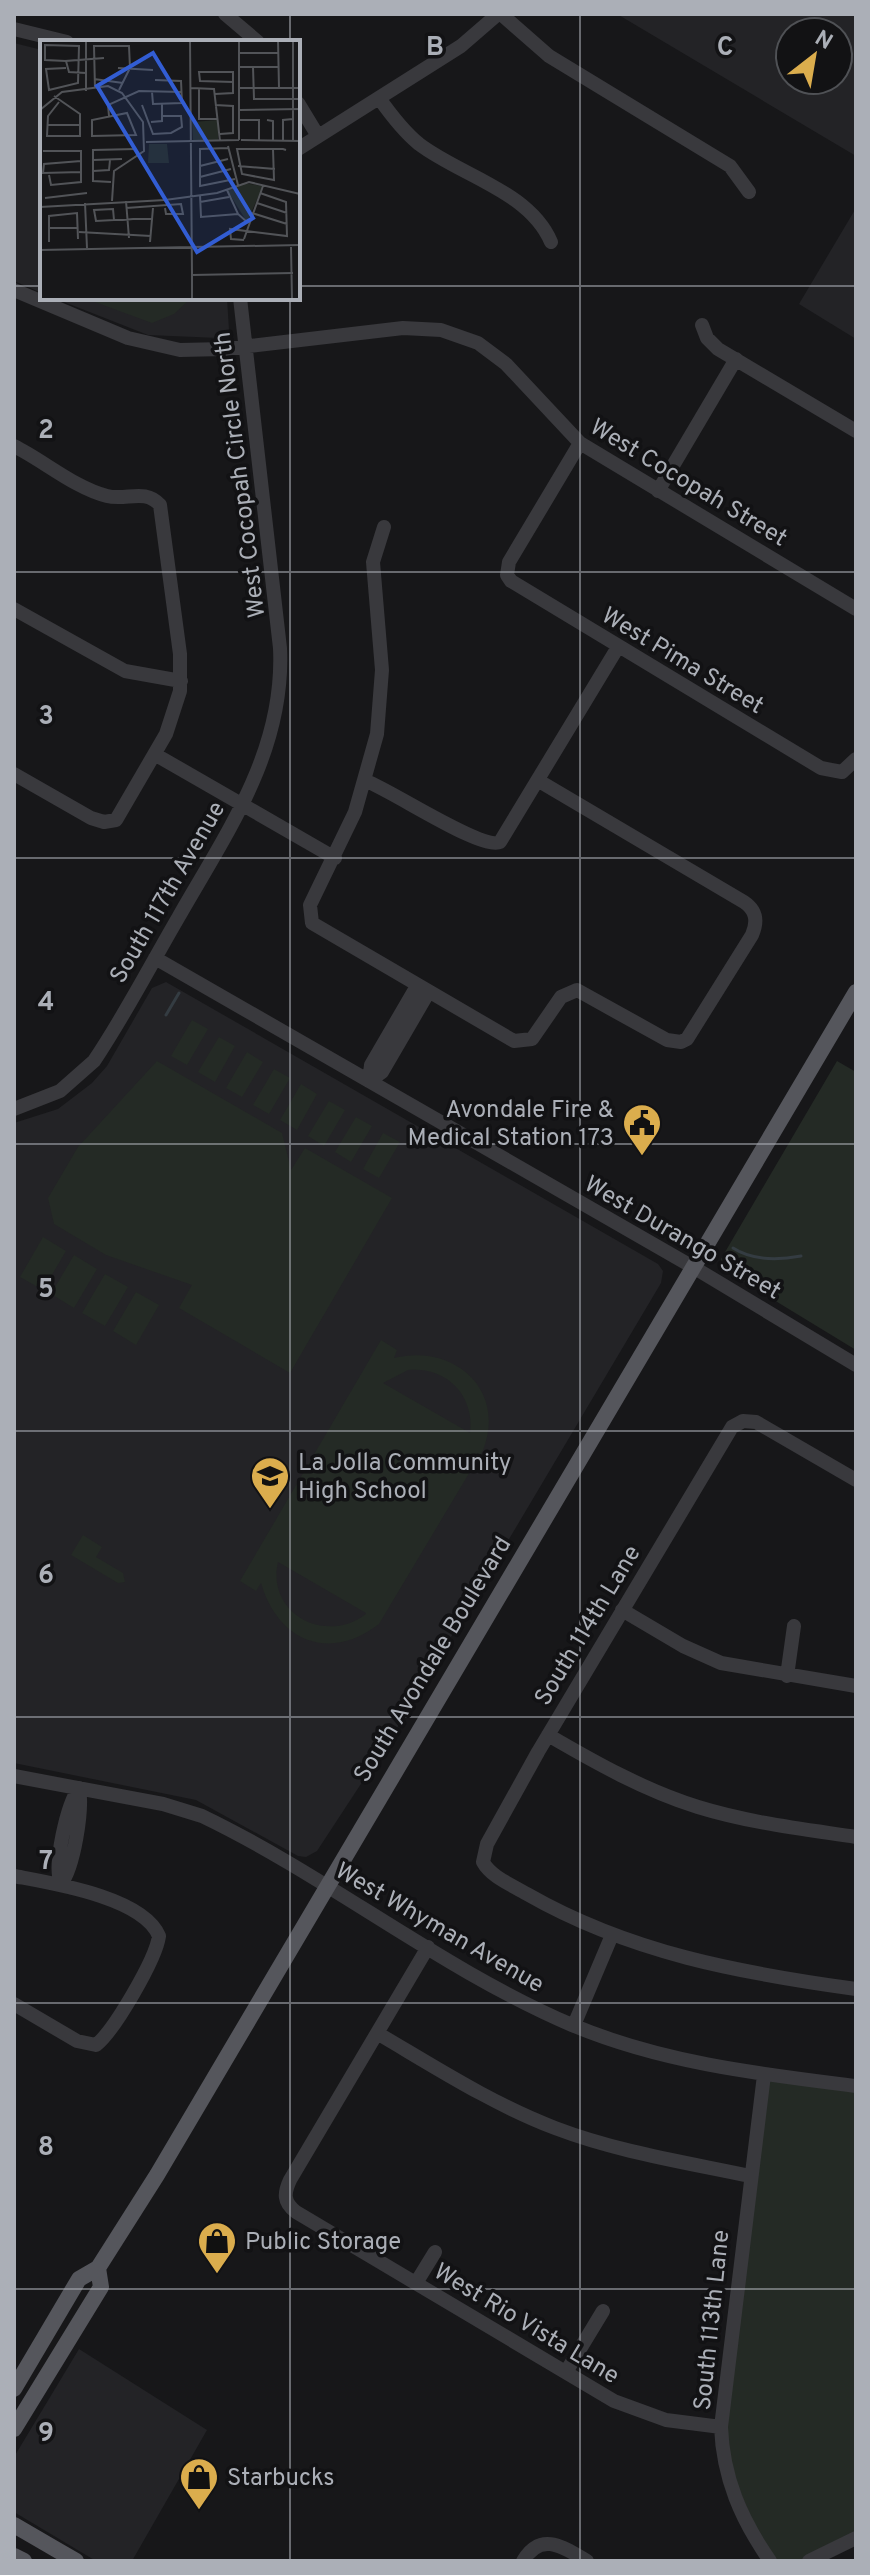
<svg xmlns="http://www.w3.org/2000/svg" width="870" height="2575" font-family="Overpass,sans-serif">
	<rect width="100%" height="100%" fill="#171719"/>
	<path fill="#232326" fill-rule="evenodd" d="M617 14H856V156ZM790 32H838V80H790Z
		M14 43 42 50V293L14 281Z
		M856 208V339L799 304Z
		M54 298H227L229 330 219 338 148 335Z
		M166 982 658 1264 663 1271 661 1283 391 1738 317 1851 306 1857 298 1856 196 1800 14 1763V1123L58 1109 92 1083 107 1066 152 988Z
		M79 2349 207 2430 132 2561H96L14 2512V2457Z"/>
	<path fill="#242a25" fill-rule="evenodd" d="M84 298H191L174 314 152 323Z
		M192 1020 208 1029 187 1065 171 1056Z
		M219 1037 235 1046 215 1082 198 1072Z
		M247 1052 263 1062 242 1097 226 1088Z
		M157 1061 282 1133 291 1170 305 1148 392 1198 290 1373 179 1308 192 1285 106 1255 54 1224 48 1198 78 1147Z
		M837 1061 856 1072V1350L731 1274 723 1267 721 1259Z
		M274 1069 290 1078 269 1114 253 1105Z
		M301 1084 317 1094 297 1130 280 1120Z
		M329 1101 345 1110 324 1146 308 1136Z
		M356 1117 372 1126 351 1162 335 1152Z
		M383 1133 400 1142 379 1178 363 1169Z
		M43 1237 66 1251 43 1290 20 1277Z
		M74 1255 97 1269 74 1308 51 1294Z
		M105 1274 128 1287 105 1326 82 1313Z
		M136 1292 159 1305 136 1345 113 1331Z
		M381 1340 397 1350 394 1358C453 1343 507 1389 483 1450L379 1624C330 1662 278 1642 261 1583L256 1591 240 1581ZM408 1370C446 1366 475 1395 470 1433L383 1383ZM278 1562 366 1613V1614C326 1645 266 1614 278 1562Z
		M83 1535 102 1547 96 1557 123 1573 125 1582 118 1583 71 1555Z
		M764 2075 856 2086V2538L809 2561H770L723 2452Z"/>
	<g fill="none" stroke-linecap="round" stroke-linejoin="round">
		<path stroke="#343c42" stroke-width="3" d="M166 1015 179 993
			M733 1248C753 1261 779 1260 801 1256"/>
		<path stroke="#39393d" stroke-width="14" d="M225 14 258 42
			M501 14 549 56 730 166 749 192
			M14 29 67 42
			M379 98C391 115 403 131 419 144 461 176 529 191 551 242
			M298 103 318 136
			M298 149 461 46 498 14
			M14 290 128 338 180 350 224 349 403 328 441 330 478 343 506 364 580 443 856 609
			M702 325 707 338 718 349 856 431
			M580 443 509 562 507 575 511 581 821 768 842 772 856 759
			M14 446C44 461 75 488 107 496 126 501 145 488 160 505L180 654V691L166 734 116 820 104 822 91 818 14 774
			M658 491 736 359
			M384 527 373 562 382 670 377 734 355 812 310 905 312 923 514 1041 532 1039 561 997 577 990 667 1040 681 1042 687 1039 752 935C758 921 756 910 744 902L539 781
			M14 609 125 671 181 681
			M156 755 335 858
			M366 781C393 791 482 851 500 842L618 647
			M155 958 693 1267 856 1365
			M369 1081 382 1072 428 993
			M369 1081 371 1065 417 986
			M14 1109 60 1091 94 1061C125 1015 150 966 178 918 227 832 285 751 280 648L240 298
			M856 1480 756 1422 743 1421 732 1427 538 1752 487 1844 483 1862C491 1877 512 1885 527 1894 630 1953 740 1973 856 1989
			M622 1610 683 1646 721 1663 856 1686
			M787 1676 794 1626
			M548 1735C596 1763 644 1790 698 1807 750 1823 803 1829 856 1837
			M14 1776 163 1804 202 1816C329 1877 441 1969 572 2025 663 2063 759 2074 856 2086
			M14 1876C51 1883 143 1897 159 1936 156 1959 114 2031 96 2045L77 2041 14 2004
			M61 1884C53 1865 67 1805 79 1788
			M61 1884C74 1867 83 1810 79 1788
			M428 1947 290 2180C284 2193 283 2202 296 2212L614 2401 666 2420 721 2427
			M574 2025 612 1935
			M377 2033C435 2067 492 2104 555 2128 618 2152 684 2162 750 2176
			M764 2075 721 2427C723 2478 741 2519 770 2561
			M416 2283 435 2252
			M566 2372 603 2311
			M523 2561C541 2531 563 2547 587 2561
			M809 2561 856 2538"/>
		<path stroke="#55565c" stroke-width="16" d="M14 2389 79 2279 98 2268 157 2175 856 992
			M14 2429 101 2287 98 2268
			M14 2525 76 2561
			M14 2556 24 2561"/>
	</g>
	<path fill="none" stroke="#abafb7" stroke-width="2" stroke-opacity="0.55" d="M290 14V42M580 14V2561M14 286H42M298 286H856M290 298V2561M14 572H856M14 858H856M14 1144H856M14 1431H856M14 1717H856M14 2003H856M14 2289H856"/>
	<defs>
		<symbol id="civic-pin" viewBox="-11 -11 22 30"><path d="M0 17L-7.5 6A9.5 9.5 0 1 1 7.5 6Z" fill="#dbad4d" stroke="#121214"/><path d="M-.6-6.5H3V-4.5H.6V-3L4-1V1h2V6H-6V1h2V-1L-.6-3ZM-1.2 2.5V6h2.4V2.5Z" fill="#111"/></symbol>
		<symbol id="school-pin" viewBox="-11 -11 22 30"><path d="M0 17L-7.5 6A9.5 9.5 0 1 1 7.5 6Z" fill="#dbad4d" stroke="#121214"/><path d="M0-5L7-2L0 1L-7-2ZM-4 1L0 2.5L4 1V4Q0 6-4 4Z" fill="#111"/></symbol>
		<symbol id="shop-pin" viewBox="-11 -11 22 30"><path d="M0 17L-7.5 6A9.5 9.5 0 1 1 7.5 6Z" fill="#dbad4d" stroke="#121214"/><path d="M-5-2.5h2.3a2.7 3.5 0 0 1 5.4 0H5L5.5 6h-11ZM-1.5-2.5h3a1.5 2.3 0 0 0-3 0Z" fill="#111"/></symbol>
	</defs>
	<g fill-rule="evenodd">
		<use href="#civic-pin" x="620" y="1101" width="44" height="60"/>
		<use href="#school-pin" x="248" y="1454" width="44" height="60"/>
		<use href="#shop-pin" x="195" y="2219" width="44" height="60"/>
		<use href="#shop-pin" x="177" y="2455" width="44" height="60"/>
	</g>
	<g text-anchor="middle" stroke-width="7" stroke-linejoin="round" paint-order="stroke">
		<g font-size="24" fill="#abafb7" stroke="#121214">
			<text transform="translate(239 475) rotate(-97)" y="8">West Cocopah Circle North</text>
			<text transform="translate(689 482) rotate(31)" y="8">West Cocopah Street</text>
			<text transform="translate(683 660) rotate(31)" y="8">West Pima Street</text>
			<text transform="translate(167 892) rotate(-60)" y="8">South 117th Avenue</text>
			<text transform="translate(683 1237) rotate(30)" y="8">West Durango Street</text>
			<text transform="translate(587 1625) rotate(-59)" y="8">South 114th Lane</text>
			<text transform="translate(432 1659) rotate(-59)" y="8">South Avondale Boulevard</text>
			<text transform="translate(440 1927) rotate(30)" y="8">West Whyman Avenue</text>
			<text transform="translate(711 2320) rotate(-84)" y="8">South 113th Lane</text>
			<text transform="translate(527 2323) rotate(31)" y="8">West Rio Vista Lane</text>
		</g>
		<g font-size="24" fill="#abafb7" stroke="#121214" text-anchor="start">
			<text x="614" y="1117" text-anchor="end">Avondale Fire &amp;<tspan x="614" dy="28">Medical Station 173</tspan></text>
			<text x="298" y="1470">La Jolla Community<tspan x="298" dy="28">High School</tspan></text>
			<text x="245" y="2249">Public Storage</text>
			<text x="227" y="2485">Starbucks</text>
		</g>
	</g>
	<g transform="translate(40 40)">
		<rect width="260" height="260" fill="#171719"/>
		<path d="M178 80V100H153L152 82ZM109 104H127L129 123H108ZM203 143 223 146 207 182 187 150Z" fill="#242a25"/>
		<path fill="none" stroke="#525458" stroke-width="2" d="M46 0V51M150 0 152 234M238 0 239 48M253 0V101M200 13H239M200 27H239M213 27 214 59H260M26 28 6 29 9 50 38 43 39 6 5 5V20L26 21M78 28 113 30M46 33 29 32 26 21 64 18M54 39 83 43M151 48 174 49 180 101M200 48H260M55 49 54 6H89L90 28 79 50M159 49V79H178M112 52 113 64 142 63 141 41 115 40M175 54 193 53V32H159L160 41 193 42M14 56 40 74V96H7L8 76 19 62M102 65 113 94 131 93 142 87 141 76H122M175 65 193 66V93L180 94M0 70 22 52 68 46 82 53 103 82 104 111 74 131 72 161M200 70 260 69M87 73 96 95 52 96V80ZM69 76 68 65 99 51 142 52M200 80H219V101M227 80 233 81V100M111 82 122 81V64M7 85H40M199 100V0M201 100 260 101M243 101V80L253 79M106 102 199 100M188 106 198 145M188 108 160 109V146L195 139M233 109 234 140 202 134 197 109H243L246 110M3 111H41V142L11 145 9 135M53 120 82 119M41 121 4 124 3 133 41 132M160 126 188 119M198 126 235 129M53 131 69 130 70 120M160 137 191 129M71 142 53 141V110L96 109M187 150 198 174 207 182M160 155 161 177 198 174M5 158 47 153M86 161 89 198M160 162 189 157M45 163 47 208M217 163 247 173M0 167 125 160 177 153 209 142 260 154M86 168 141 164 143 174H126L125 168M212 173 247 184M74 180 73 169 54 170 56 181 74 180H83L93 179H112M8 188H37M39 192 111 196M204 199 223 146M204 200 191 199 190 189 247 196 246 162 220 153M9 202V176L37 173 38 199M110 202 113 168M251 207 252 259M0 210 260 205M152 230V260M152 235 253 233M225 260 260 259"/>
		<path fill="#325dd3" fill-opacity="0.15" stroke="#325dd3" stroke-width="4" d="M113 13 213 178 157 212 57 46Z"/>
		<rect width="260" height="260" fill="none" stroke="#abafb7" stroke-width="4"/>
	</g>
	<g font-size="26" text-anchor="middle" font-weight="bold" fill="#abafb7" stroke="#121214" stroke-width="7" stroke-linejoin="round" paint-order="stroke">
		<text x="435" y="55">B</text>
		<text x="725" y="55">C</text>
		<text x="46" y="438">2</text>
		<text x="46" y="724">3</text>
		<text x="46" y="1010">4</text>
		<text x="46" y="1297">5</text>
		<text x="46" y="1583">6</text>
		<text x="46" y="1869">7</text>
		<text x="46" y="2155">8</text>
		<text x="46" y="2441">9</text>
	</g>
	<rect width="870" height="2575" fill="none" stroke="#abafb7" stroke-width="32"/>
	<g transform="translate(814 56) rotate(31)"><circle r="38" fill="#121214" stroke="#4f5155" stroke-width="2"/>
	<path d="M0-6L14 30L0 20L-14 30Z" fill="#dbad4d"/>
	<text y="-12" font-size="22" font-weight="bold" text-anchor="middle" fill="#abafb7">N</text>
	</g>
</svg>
